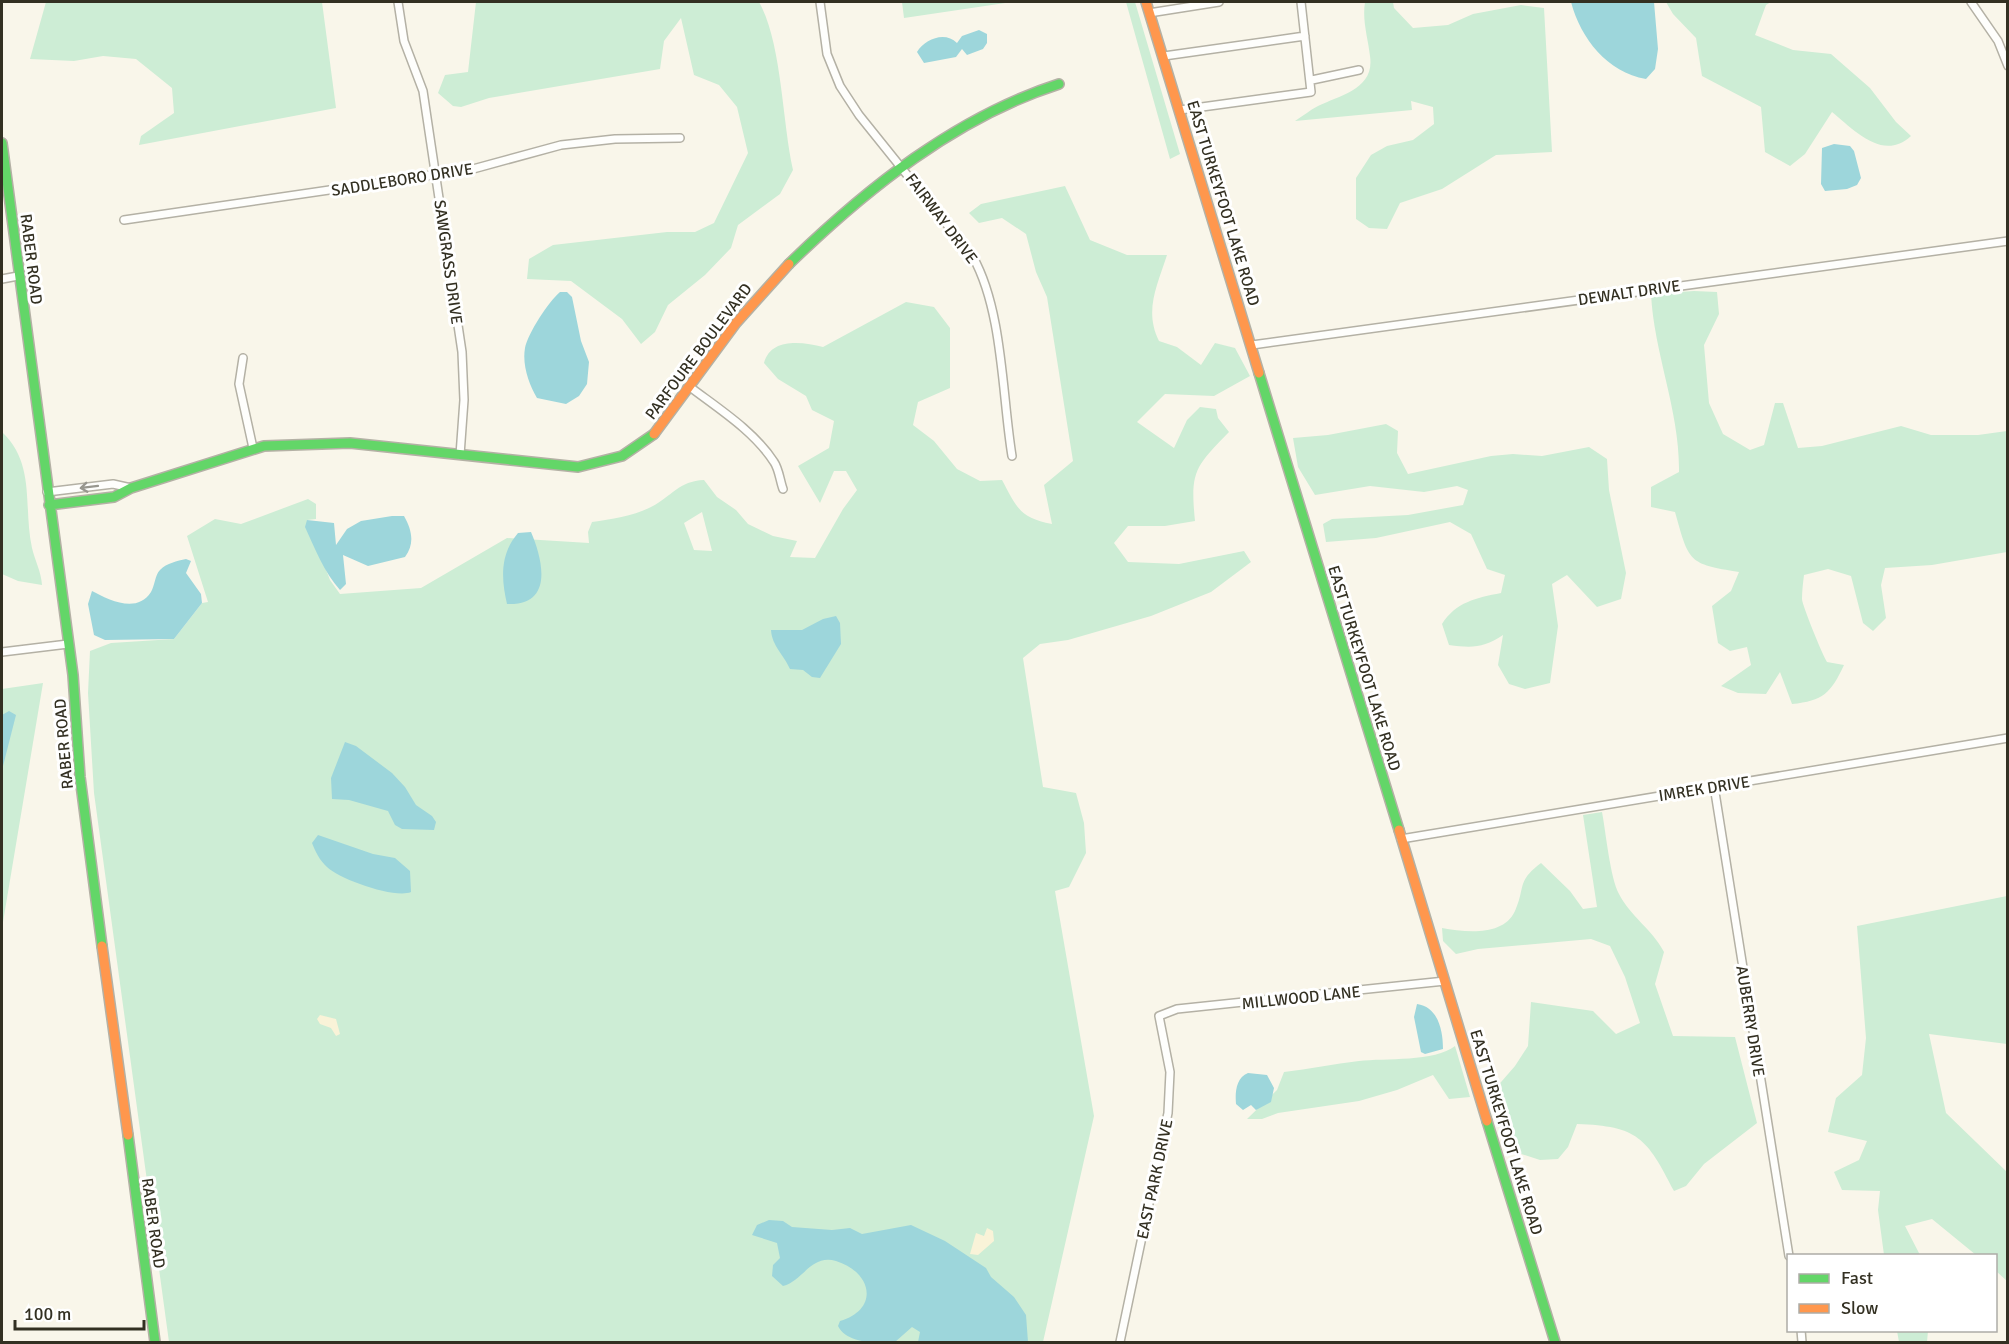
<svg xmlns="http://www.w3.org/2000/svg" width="2009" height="1344" font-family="Signika,sans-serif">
	<rect width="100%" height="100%" fill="#f9f6ea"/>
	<path fill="#cdedd5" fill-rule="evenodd" d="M46 2H322L336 108 139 145 141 136 174 113 172 88 136 59 103 56 74 61 30 59Z
		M476 2H759C782 43 782 121 793 170L780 194 738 225 731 248 705 275 668 305 655 332 641 344 622 319 571 281 527 279 529 259 553 245 667 232H695L714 223 748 153 737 107 719 85 694 75 681 18 664 41 660 69 489 98 461 107 453 106 438 93 445 75 468 72Z
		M902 2H1012L904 18Z
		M1126 2H1135L1180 154 1170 159Z
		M1365 2H1393L1394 8 1413 28 1448 25 1473 14 1521 5 1544 8 1552 152 1496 155 1442 189 1400 203 1387 229 1369 228 1356 219V178L1371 155 1387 146 1413 140 1434 124 1433 107 1411 101 1412 110 1295 121C1303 116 1310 110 1318 106 1340 95 1375 89 1370 56 1368 38 1362 21 1365 2Z
		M1666 2H1771L1766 5 1755 35 1793 50 1831 54 1870 88 1896 122 1911 136C1883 162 1854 130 1832 112L1805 154 1790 166 1765 152 1761 107 1702 76 1696 38 1673 14Z
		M1065 186 1090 240 1127 255H1167C1157 286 1144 311 1159 341L1177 347 1201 365 1215 343 1235 348 1250 376 1214 396 1165 394 1137 422 1174 448 1187 420 1200 407 1216 409 1218 418 1229 432C1195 467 1190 471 1195 521L1165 526H1128L1114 543 1128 562 1179 564 1244 551 1251 562 1211 592 1151 616 1068 640 1040 644 1023 658 1043 787 1076 793 1084 823 1086 853 1069 887 1055 891 1094 1116 1043 1342H169L94 793 88 693 90 651 111 643 174 639 202 603 208 602 187 536 215 519 241 524 308 499 316 504V519L307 520 330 580 340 594 421 588 507 538 589 543 588 532 592 522C612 519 634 516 651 507 672 496 679 481 704 480L717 497 736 510 748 524 773 536 797 541 790 557 815 558 843 509 857 490 846 471H834L820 503 798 466 829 448 834 421 812 410 806 396 778 379 764 363C771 337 803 342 823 347L906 302 934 307 950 328V388L918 402 913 425 934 441 957 469 980 481 1002 480C1017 508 1020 518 1052 524L1044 485 1073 461 1047 297 1036 272 1026 234 1002 218 979 223 969 213 981 204ZM702 512 712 551 694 550 684 523Z
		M1694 291 1717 292 1719 314 1704 345 1709 403 1723 434 1750 450 1764 445 1775 403H1783L1798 448 1822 446 1901 426 1931 435H1978L2007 431V552L1932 565 1885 568 1881 585 1886 618 1873 631 1863 623 1851 576 1828 569 1804 575C1803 583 1802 591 1802 599 1802 605 1823 656 1827 662L1844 665C1831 693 1823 701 1792 704L1780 672 1766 694 1738 693 1721 686 1751 665 1747 647 1730 651 1718 643 1712 606 1731 591 1739 572C1688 564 1689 562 1675 512L1651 507V487L1679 472C1680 411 1654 354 1651 294Z
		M1386 424 1398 431 1397 453 1408 474 1491 456 1513 454 1542 456 1589 447 1607 459 1609 490 1626 573 1621 599 1597 607 1567 575 1552 584 1558 626 1550 683 1525 689 1509 684 1498 665 1503 635C1484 648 1472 648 1449 645L1442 624C1456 602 1476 598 1501 593L1505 575 1487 569 1471 534 1450 522 1376 538 1326 542 1323 524 1332 519 1408 515 1463 505 1468 490 1457 486 1424 492 1370 486 1315 495 1298 467 1293 438 1328 435Z
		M2 432C36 464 23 507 32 548 35 561 41 571 42 585L18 581 2 574Z
		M43 683 2 928V689Z
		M1602 812C1606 833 1610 877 1619 894 1630 916 1652 929 1664 952L1655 984 1673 1036 1735 1037 1757 1123 1704 1164 1686 1186 1674 1191C1647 1138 1638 1126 1577 1124L1568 1147 1558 1159 1540 1160 1512 1151 1504 1111 1495 1089 1515 1066 1528 1046 1531 1002 1593 1011 1616 1034 1640 1023 1625 977 1610 946 1591 939 1478 949 1456 954 1443 941 1442 928C1465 932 1503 937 1515 911 1526 886 1516 882 1541 863L1570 891 1583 909 1597 907 1583 815Z
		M2007 896V1044L1929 1034 1946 1113 2007 1172V1281L1996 1271V1256L1976 1255 1932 1219 1905 1226 1920 1255H1884L1878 1210 1880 1191 1842 1190 1834 1172 1859 1160 1867 1141 1828 1132 1836 1098 1862 1075 1866 1038 1857 926Z
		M1455 1046 1470 1097 1449 1099 1433 1075 1397 1090 1359 1101 1278 1113 1262 1119H1247L1277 1090 1284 1072C1309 1069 1334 1064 1359 1061 1385 1058 1435 1062 1455 1046Z
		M1897 1331H1928L1927 1342H1899Z"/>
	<path fill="#f9f3d8" d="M320 1015 336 1019 340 1034 336 1036 331 1028 320 1024 317 1019Z
		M987 1228 993 1231 994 1241 978 1255 970 1254 976 1233 984 1236Z"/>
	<path fill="#9dd6db" d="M1571 2H1654L1658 49 1655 69 1646 79C1607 72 1581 39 1571 2Z
		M979 30 987 34V43L983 49 967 55 962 49 956 57 924 63 917 52C925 39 945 31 957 43L962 36Z
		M1834 144 1850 146 1854 151 1861 178 1857 185 1847 189 1825 191 1821 184 1822 148Z
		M560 292H567L572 297 581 341 589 362 587 384 579 396 566 404 537 398C529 384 522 365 525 348 528 333 549 301 560 292Z
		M392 516H404C412 530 415 544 405 557L368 566 343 555 346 584 340 590C324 572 315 549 305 527L307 520 334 523 336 545 347 529 361 521Z
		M531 532C543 560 554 606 507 604 501 578 500 554 518 533Z
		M186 559 191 561 186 573 201 594 202 603 174 639 105 640 94 635 88 604 92 591C109 600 137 614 151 592 155 585 155 575 160 570 167 563 177 561 186 559Z
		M836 616 840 623 841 644 820 678 812 677 803 670 790 669C784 655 772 646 771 630H802L823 619Z
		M9 711 16 715 2 770V715Z
		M345 742 356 746 392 773 405 787 416 805 432 816 436 822 434 830 402 829 395 825 388 811 349 800 332 799 331 778Z
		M318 835 373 854 395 858 410 871 411 892C395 899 339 879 327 867 320 861 315 851 312 843Z
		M1417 1004C1438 1007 1443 1030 1443 1049L1425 1054 1421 1052 1414 1017Z
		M1248 1073 1267 1075 1274 1088 1271 1102 1256 1110 1251 1105 1243 1110 1236 1104C1235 1092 1236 1078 1248 1073Z
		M769 1220 783 1221 792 1227 832 1230 850 1228 862 1234 911 1225 945 1241 986 1268 991 1277 1014 1297 1026 1315 1028 1342H918L920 1332 912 1327 895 1342C877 1343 847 1344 838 1326L840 1321C880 1309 872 1272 836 1261 811 1254 803 1281 783 1286L772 1276 773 1265 780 1258 777 1243 752 1235 757 1225Z"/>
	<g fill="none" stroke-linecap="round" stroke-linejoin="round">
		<defs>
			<path id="street" d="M398 2 404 41 423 91 462 352 464 400 460 455
				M820 2 827 54 840 86 859 115 973 257C1003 311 1002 395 1012 456
				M1971 2 1998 41 2008 66
				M1149 13 1219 2
				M1164 56 1305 36
				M1312 80 1359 70
				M1180 110 1311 92 1301 2
				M124 220 473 169 561 145 615 139 680 138
				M2 279 18 276
				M1252 345 2008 241
				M243 358 239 384 253 448
				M690 387C719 409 754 431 774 462 779 469 780 481 783 489
				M47 492 113 484 131 488
				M2 652 68 644
				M1714 786 1789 1256
				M1401 839 2008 738
				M1801 1330 1802 1342
				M1120 1342 1168 1113 1170 1072 1159 1016 1177 1009 1445 981"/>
			<path id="fast" d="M2 143 73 675 80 777 102 946
				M789 264C866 189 956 117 1059 84
				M1259 373 1399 830
				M49 505 114 497 131 488 264 446 350 443 578 467 622 456 654 434
				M1487 1121 1555 1342
				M128 1135 155 1342"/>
			<path id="slow" d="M1146 2 1259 373
				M654 434 736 323 789 264
				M1399 830 1487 1121
				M102 946 128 1135"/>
		</defs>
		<use href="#street" stroke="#b4b1a5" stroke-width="10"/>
		<use href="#fast" stroke="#b4b1a5" stroke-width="12"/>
		<use href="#slow" stroke="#b4b1a5" stroke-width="12"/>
		<use href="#street" stroke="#fefefc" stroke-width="7"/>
		<use href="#fast" stroke="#63d668" stroke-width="9"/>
		<use href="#slow" stroke="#ff974d" stroke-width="9"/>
	</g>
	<defs><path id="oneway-shaft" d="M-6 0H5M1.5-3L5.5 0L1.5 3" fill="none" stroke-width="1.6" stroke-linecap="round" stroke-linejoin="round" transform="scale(1.5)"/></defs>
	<use stroke="#98978f" href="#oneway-shaft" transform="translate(89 487) rotate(173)"/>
	<g text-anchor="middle" stroke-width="6" stroke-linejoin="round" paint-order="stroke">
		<g font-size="16" fill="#333022" stroke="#fff">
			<text transform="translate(402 179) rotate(-9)" y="6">SADDLEBORO DRIVE</text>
			<text transform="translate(1224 203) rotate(73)" y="6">EAST TURKEYFOOT LAKE ROAD</text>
			<text transform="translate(942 218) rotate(53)" y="6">FAIRWAY DRIVE</text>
			<text transform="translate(32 259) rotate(83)" y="6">RABER ROAD</text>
			<text transform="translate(449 262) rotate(82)" y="6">SAWGRASS DRIVE</text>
			<text transform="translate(1629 292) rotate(-8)" y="6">DEWALT DRIVE</text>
			<text transform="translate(698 351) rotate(-53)" y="6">PARFOURE BOULEVARD</text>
			<text transform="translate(1365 668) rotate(73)" y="6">EAST TURKEYFOOT LAKE ROAD</text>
			<text transform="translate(63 744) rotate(-95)" y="6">RABER ROAD</text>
			<text transform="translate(1704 788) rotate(-9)" y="6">IMREK DRIVE</text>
			<text transform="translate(1301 997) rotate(-6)" y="6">MILLWOOD LANE</text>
			<text transform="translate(1751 1021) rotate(81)" y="6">AUBERRY DRIVE</text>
			<text transform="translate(1507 1132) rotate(73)" y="6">EAST TURKEYFOOT LAKE ROAD</text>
			<text transform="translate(1154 1179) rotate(-78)" y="6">EAST PARK DRIVE</text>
			<text transform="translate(154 1223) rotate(82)" y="6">RABER ROAD</text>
		</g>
	</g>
	<rect width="2009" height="1344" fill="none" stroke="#333022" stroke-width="6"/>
	<rect x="1787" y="1254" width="210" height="78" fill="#ffffff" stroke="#adaca7" stroke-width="1.5"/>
	<rect x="1799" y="1274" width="30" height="9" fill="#63d668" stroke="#adaca7" stroke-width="1.5"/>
	<text x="1841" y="1284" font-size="18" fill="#333022">Fast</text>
	<rect x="1799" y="1304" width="30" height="9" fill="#ff974d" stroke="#adaca7" stroke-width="1.5"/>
	<text x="1841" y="1314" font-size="18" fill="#333022">Slow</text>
	<path d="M15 1320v9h129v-9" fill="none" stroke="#333022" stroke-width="3"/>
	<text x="24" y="1320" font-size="18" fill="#333022" stroke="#ffffff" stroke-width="4.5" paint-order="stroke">100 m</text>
</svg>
